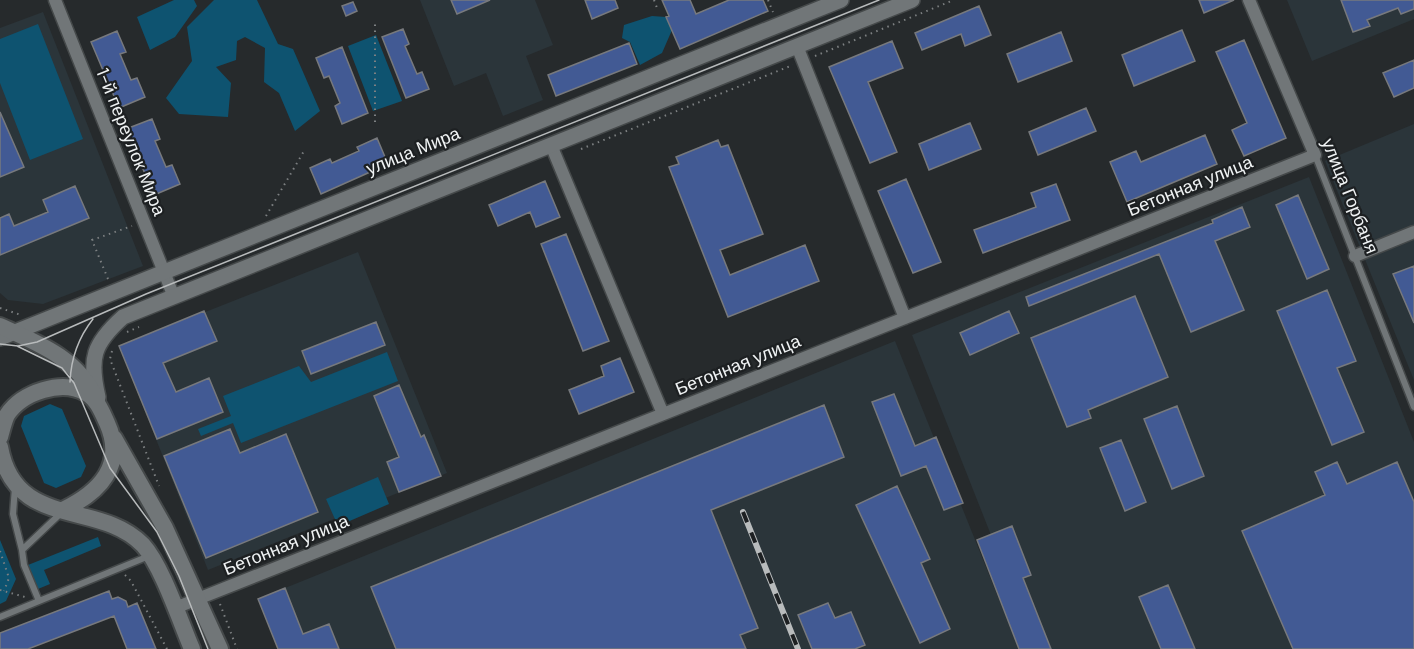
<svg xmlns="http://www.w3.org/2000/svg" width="1414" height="649" font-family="'DM Sans',sans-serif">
	<rect width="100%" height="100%" fill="#262a2c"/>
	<path fill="#2b353a" d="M420 0H535L553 45 526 56 543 100 503 116 486 73 454 86Z
		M1287 0H1414V19L1312 61Z
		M43 12 143 266 43 304 8 300 0 293V28Z
		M1414 124V380L1325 161Z
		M1309 177 1414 442V649H1036L912 335Z
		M358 252 447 473 208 570 119 346Z
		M895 341 1019 649H278L258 599Z"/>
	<path fill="#0e5370" d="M174 0H194L197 6 175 37 150 50 137 17Z
		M214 0H257L278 44 293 49 320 111 295 131 279 93 264 82 265 48 245 37 237 41 236 60 216 67 231 83 228 117 179 114 166 98 192 61 187 27Z
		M652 16 666 17 672 30 662 53 640 65 630 42 622 38 624 25Z
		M38 24 83 139 30 160 0 83V39Z
		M376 35 402 101 373 111 348 46Z
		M387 352 398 381 241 443 233 423 201 436 198 429 231 416 223 396 299 366 311 382Z
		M50 404 62 409 86 466 81 477 56 488 44 483 21 426 24 416Z
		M378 477 389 504 338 526 326 499Z
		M98 537 101 546 44 570 50 584 38 589 28 565Z
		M0 540 16 579 6 601 0 604Z"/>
	<path fill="#425a94" stroke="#77797d" stroke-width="1.5" d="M451 0H490L457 14Z
		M585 0H615L618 8 592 19Z
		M662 0H690L696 14 729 0H763L768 11 680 49 666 17 669 16Z
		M1199 0H1234L1204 13Z
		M1341 0H1414V9L1401 14 1398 8 1367 20 1370 26 1353 32Z
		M353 2 357 11 346 16 342 6Z
		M979 6 991 35 965 46 961 34 922 50 915 33Z
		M403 29 409 44 405 46 417 74 422 72 429 89 406 98 382 37Z
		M1182 30 1195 61 1134 86 1122 55Z
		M117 31 126 52 120 54 131 80 137 78 145 97 119 108 91 42Z
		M1061 32 1072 61 1018 82 1007 54Z
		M1244 40 1286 138 1244 156 1232 130 1247 123 1216 52Z
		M892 41 903 68 868 82 897 152 870 163 829 67Z
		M629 43 637 64 556 96 548 75Z
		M342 47 368 113 342 124 335 106 340 103 329 76 324 78 316 58Z
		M1414 60V88L1394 97 1383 73Z
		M1086 108 1096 131 1038 155 1029 132Z
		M0 112 24 167 0 177Z
		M152 119 160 139 155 141 166 167 172 165 180 184 154 195 126 129Z
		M970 123 981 149 929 170 919 144Z
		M1205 135 1217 164 1127 202 1110 162 1136 151 1141 162Z
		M377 138 388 164 321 194 310 168 330 159 332 163 359 151 357 147Z
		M718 140 721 147 728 145 763 234 720 250 730 275 805 245 819 281 728 317 669 167 679 164 676 157Z
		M906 179 941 262 913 273 878 191Z
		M545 181 560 217 536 227 530 212 498 226 489 205Z
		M1056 184 1070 220 983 253 974 230 1036 207 1031 193Z
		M75 186 89 218 0 255V218L9 214 14 226 48 212 43 200Z
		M1298 195 1329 269 1307 279 1276 205Z
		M1242 207 1250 227 1215 241 1244 310 1191 332 1159 254 1029 306 1026 297 1213 223 1212 220Z
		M566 234 609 341 583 351 541 244Z
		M1414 266V323L1393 274Z
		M1327 290 1356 361 1337 368 1364 432 1332 445 1277 311Z
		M1135 296 1168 377 1088 410 1091 418 1067 427 1031 338Z
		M204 311 217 341 163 363 176 392 209 378 223 412 157 439 119 346Z
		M1009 311 1019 333 970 355 960 333Z
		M376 322 385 345 311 374 302 351Z
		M620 358 634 392 579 414 569 390 604 376 601 366Z
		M399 385 421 437 424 435 441 476 399 492 387 462 399 457 374 396Z
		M894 394 915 446 936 437 963 503 944 510 926 466 901 476 872 402Z
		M824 405 844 457 711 510 758 628 740 635 746 649H396L371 587Z
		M1177 406 1204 476 1172 489 1144 419Z
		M230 429 240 453 286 434 318 512 206 558 164 456Z
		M1121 440 1146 502 1125 511 1100 448Z
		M1337 462 1347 484 1397 462 1414 502V649H1293L1242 531 1325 495 1315 472Z
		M897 486 930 559 921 563 950 629 920 643 856 505Z
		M1012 526 1031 575 1023 578 1051 649H1019L977 540Z
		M1168 585 1195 649H1161L1139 597Z
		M285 588 303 634 329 624 339 649H278L258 599Z
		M109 591 112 599 118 597 126 601 128 607 137 603 156 649H127L114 616 28 649H0V633Z
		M828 603 835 618 851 612 865 645 855 649H812L798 615Z"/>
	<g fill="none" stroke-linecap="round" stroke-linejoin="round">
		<defs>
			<path id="service" d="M1315 155 1414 407
				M15 487 13 514 22 550 61 513
				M22 550 24 565 39 601
				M0 617 149 556"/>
			<path id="minor" d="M55 0 174 297
				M797 46 905 318
				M551 145 663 414
				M1355 256 1414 232
				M175 608 1315 155 1249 0"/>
			<path id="tertiary" d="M0 338 841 0
				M98 397C89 358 93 344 123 317L912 0"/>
			<path id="secondary" d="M0 326C40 344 77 358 97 400
				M0 437C2 430 4 421 7 415 22 392 62 379 86 393 97 399 102 412 107 423 126 465 100 492 63 510
				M114 438 165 528 220 649
				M0 447C15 531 99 499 143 545 162 566 180 621 192 649"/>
		</defs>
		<use href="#service" stroke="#45494a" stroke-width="9"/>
		<use href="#minor" stroke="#45494a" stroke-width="15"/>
		<use href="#tertiary" stroke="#45494a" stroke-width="18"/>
		<use href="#secondary" stroke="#45494a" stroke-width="20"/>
		<path stroke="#7d8082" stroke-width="2" stroke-dasharray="1.5 4.5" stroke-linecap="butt" d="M654 0 657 8
			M768 0 773 12
			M815 56 954 0
			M375 122V21
			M581 149 793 65
			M266 216 304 151
			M108 279 92 240 132 226
			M0 308 21 315
			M127 332 139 327
			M112 351 110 359 159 486
			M0 551 9 578 4 591
			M125 575 131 581 167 649
			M0 590 25 597
			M220 604 237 649"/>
		<use href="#service" stroke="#717678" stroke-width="6"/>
		<use href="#minor" stroke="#717678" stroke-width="12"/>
		<use href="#tertiary" stroke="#717678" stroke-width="15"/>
		<use href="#secondary" stroke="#717678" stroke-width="16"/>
		<path stroke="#b8bbbc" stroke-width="1.5" d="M0 344 18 346 37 342 146 294 879 0
			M17 346 62 368 74 383 110 468 157 532 179 576 208 649
			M70 382C71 358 78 338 93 319"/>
		<defs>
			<path id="rail" d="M743 512 798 649"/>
		</defs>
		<use href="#rail" stroke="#b8bbbc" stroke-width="6"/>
		<use href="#rail" stroke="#1d2022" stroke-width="4" stroke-dasharray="11" stroke-linecap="butt"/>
	</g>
	<g text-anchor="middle" stroke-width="4.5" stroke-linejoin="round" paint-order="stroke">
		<g font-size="18" fill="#f0f3f4" stroke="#1d2022">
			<text transform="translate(131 142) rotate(68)" y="6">1-й переулок Мира</text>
			<text transform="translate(413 151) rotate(-22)" y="6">улица Мира</text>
			<text transform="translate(1190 186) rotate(-22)" y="6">Бетонная улица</text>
			<text transform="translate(1350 196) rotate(68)" y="6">улица Горбаня</text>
			<text transform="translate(738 365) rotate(-22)" y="6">Бетонная улица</text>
			<text transform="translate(286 545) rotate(-22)" y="6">Бетонная улица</text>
		</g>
	</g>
</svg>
